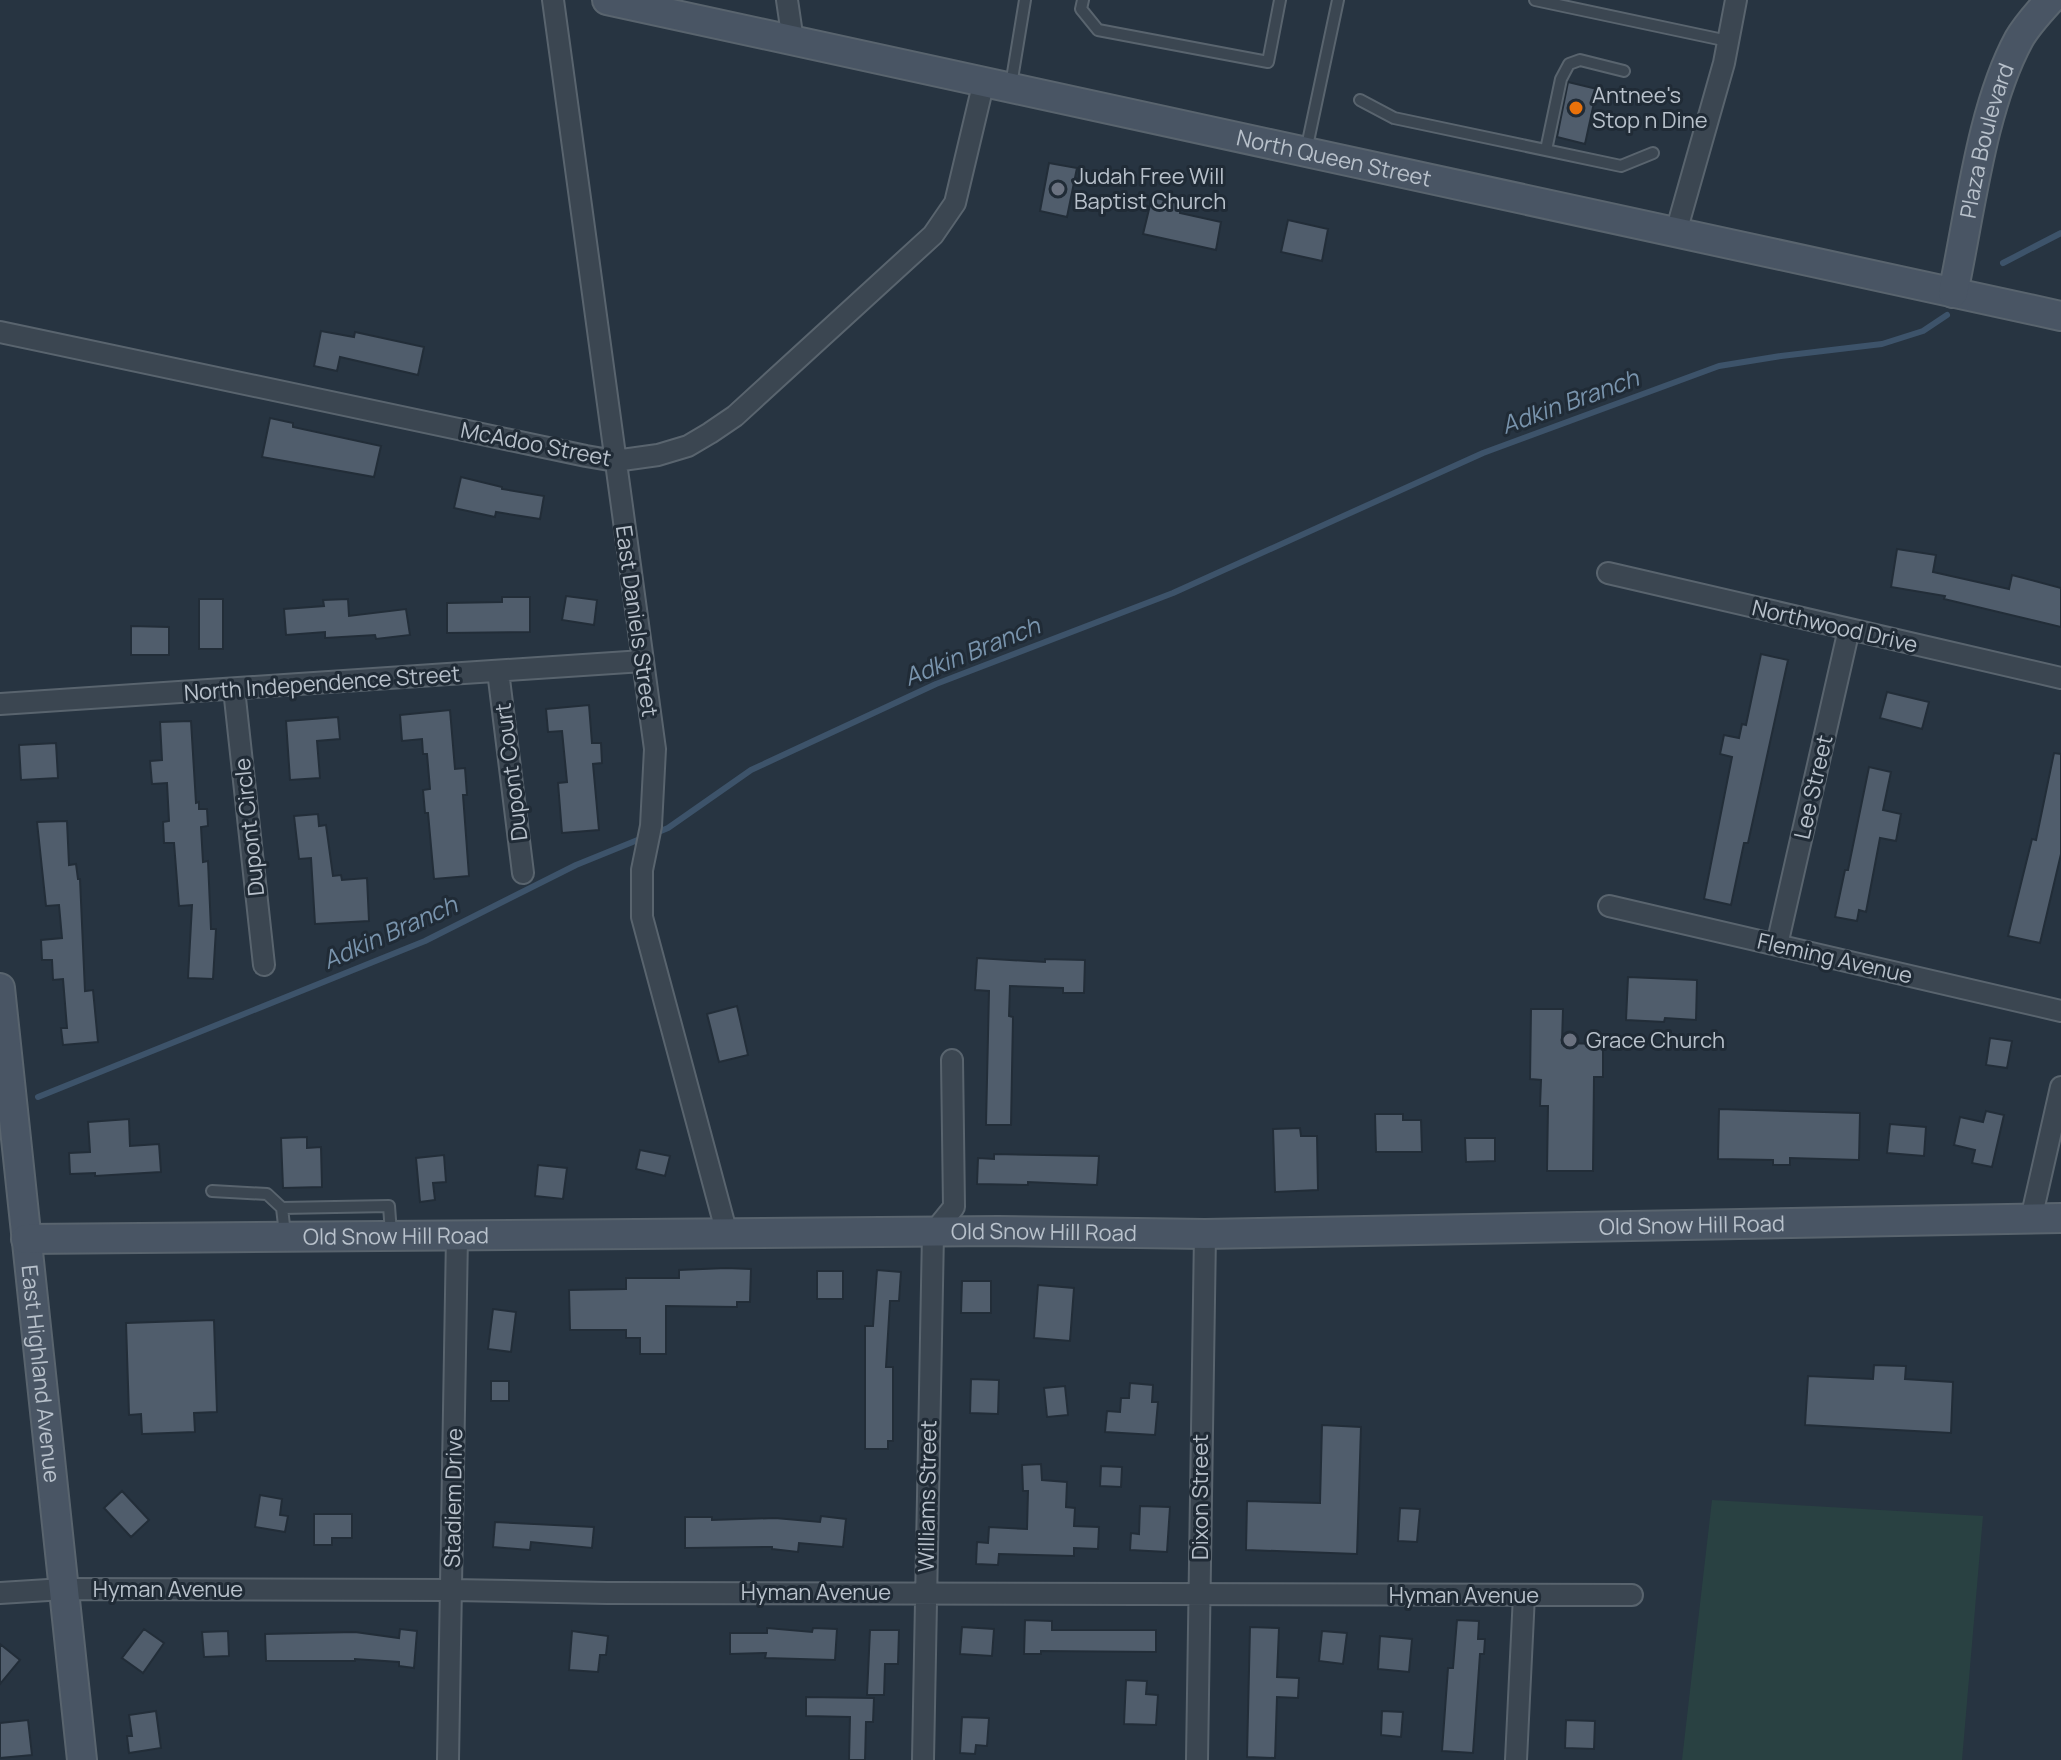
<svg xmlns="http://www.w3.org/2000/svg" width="2061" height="1760" font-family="Manrope,sans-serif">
	<rect width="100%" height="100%" fill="#273441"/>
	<path fill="#294142" d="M1712 1500 1983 1516 1962 1760H1682Z"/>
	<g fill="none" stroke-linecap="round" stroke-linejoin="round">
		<path stroke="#3d536a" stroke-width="6" d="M2003 263 2061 233
			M656 833 668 828 751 770 936 684 1173 593 1483 453 1719 366 1781 356 1882 344 1923 331 1947 315
			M38 1097 425 941 576 865 645 837"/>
	</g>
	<path fill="#505d6c" stroke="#222d38" stroke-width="2" d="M1568 82 1597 89 1585 144 1557 137Z
		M1049 163 1077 168 1067 217 1040 211Z
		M1152 197 1181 204 1180 213 1221 222 1216 250 1143 234Z
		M1288 220 1328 229 1322 261 1281 252Z
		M321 331 354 337 355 332 424 347 418 375 340 357 337 371 314 366Z
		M270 418 293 423V427L381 446 374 477 262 457Z
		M461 477 502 487V489L544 496 540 519 496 512 495 517 454 508Z
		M1897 549 1936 555 1933 572 2009 589 2012 575 2061 588V627L1944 599 1945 596 1891 587Z
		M566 596 597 600 594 625 562 620Z
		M502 597H530V632L447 633V603L502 602Z
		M199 599H223V649H199Z
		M348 599 349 616 406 609 410 635 376 639 375 635 325 638V632L286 635 284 609 324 606 323 600Z
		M131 626 169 627V655H131Z
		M1761 654 1788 660 1748 843H1744L1731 905 1704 899 1732 757 1720 754 1724 735 1739 738 1742 724 1746 725Z
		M1887 692 1929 702 1922 729 1880 718Z
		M589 705 592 743H601L602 763 593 764 599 830 562 833 558 783 567 782 562 731 548 732 546 709Z
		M450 710 455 769 465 768 467 795H463L469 876 434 879 428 813H425L423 790 430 789 427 754H423L422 739 402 741 400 715Z
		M338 717 340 739 317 741 320 778 290 780 286 721Z
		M191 721 196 803 199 802V809H207L208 826 201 827 203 862 208 861 211 929H216L213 979 188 978 192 905 179 906 174 843H164L163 822 169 821 167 783 152 784 150 761 162 760 160 722Z
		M56 743 58 778 21 780 19 745Z
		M2054 753 2061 754V854L2040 943 2008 936 2032 839 2036 840Z
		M1869 767 1891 772 1883 810 1901 814 1896 841 1880 838 1866 912 1859 910 1857 921 1835 917 1845 870H1848Z
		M318 814 319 826 326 825 333 876 341 875 342 880 367 878 369 921 315 924 311 858 299 859 294 816Z
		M67 821 69 865 76 864 78 879H80L85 991 93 990 98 1042 63 1045 61 1028H67L63 979 53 980 52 960H42L41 940 62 938 59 905 46 906 37 822Z
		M977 958 1045 962V959L1085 960 1084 993H1063V988L1010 986 1009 1016 1013 1017 1011 1125H986L989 991 975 990Z
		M1628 977 1697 980 1696 1020 1665 1018 1664 1022 1626 1020Z
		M737 1006 748 1055 719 1062 707 1014Z
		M1531 1009H1563L1562 1043 1603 1044V1077H1594L1593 1171H1547L1548 1106H1540L1541 1080 1530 1079Z
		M1990 1038 2012 1041 2007 1068 1986 1065Z
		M1719 1109 1860 1113 1859 1160 1790 1158V1165H1773V1160L1718 1159Z
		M1986 1111 2004 1115 1992 1167 1972 1163 1975 1150 1954 1145 1960 1117 1983 1122Z
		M1375 1114H1403V1120H1421L1422 1152H1376Z
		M129 1119 130 1146 159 1144 161 1172 95 1176V1173L70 1174 69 1153 90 1152 88 1122Z
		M1890 1124 1926 1127 1924 1156 1887 1153Z
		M1300 1128 1301 1136H1317L1318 1190 1275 1192 1273 1129Z
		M307 1137V1148L321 1147 322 1187 283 1188 281 1138Z
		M1465 1138H1495V1161L1466 1162Z
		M640 1150 670 1156 665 1176 636 1169Z
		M994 1154 1099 1156 1097 1185 1028 1182V1185L977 1184 978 1158 994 1159Z
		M444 1155 446 1182 433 1183 435 1200 420 1202 416 1158Z
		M538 1165 567 1168 563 1199 535 1196Z
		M726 1268 751 1269 750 1302H737V1307L666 1306V1354H640V1338H626V1330H570L569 1290 626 1289V1278H679V1270Z
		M877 1270 901 1272 899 1301H890L886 1367H893V1441H888V1449H865V1326H873Z
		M817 1271H843V1299H817Z
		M962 1281H991V1313H961Z
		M1038 1285 1074 1288 1070 1341 1034 1338Z
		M493 1309 516 1312 511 1352 488 1349Z
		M214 1320 217 1412 194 1413 195 1432 142 1434 141 1414 129 1415 126 1323Z
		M1874 1365 1906 1366 1905 1379 1953 1382 1951 1433 1805 1425 1808 1376 1873 1379Z
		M971 1379 999 1380 998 1414 970 1413Z
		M491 1381H509V1401H491Z
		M1130 1383 1153 1385 1152 1402H1158L1155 1435 1105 1432 1107 1411 1120 1412 1121 1398H1129Z
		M1065 1386 1068 1415 1047 1417 1044 1388Z
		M1322 1425 1361 1427 1357 1554 1246 1550 1247 1501 1320 1503Z
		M1041 1464 1042 1480 1067 1482 1066 1507 1075 1508 1074 1526 1099 1527 1098 1549 1074 1548V1556L999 1554 998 1565 976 1564 977 1542 988 1543 989 1527 1027 1529 1028 1491H1023L1022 1465Z
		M1101 1466 1122 1467 1121 1487 1100 1486Z
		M122 1491 149 1520 131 1537 104 1508Z
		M260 1495 282 1499 280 1515 288 1516 285 1532 255 1527Z
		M1140 1506 1170 1507 1167 1552 1130 1550 1131 1533 1139 1534Z
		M1400 1508 1420 1509 1417 1542 1398 1541Z
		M314 1514H352V1538H332V1545H314Z
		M821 1516 846 1519 843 1547 799 1543 798 1552 772 1549V1547L685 1548V1517H712V1520L775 1518 820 1522Z
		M495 1522 594 1527 592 1548 531 1542 530 1550 493 1547Z
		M1025 1620 1052 1621V1630H1156V1652L1041 1651V1654H1024Z
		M1457 1620 1479 1621 1478 1639H1485L1484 1654H1480L1473 1753 1442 1751 1448 1668H1453Z
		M962 1627 994 1629 992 1656 960 1654Z
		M1250 1627 1279 1628 1277 1677 1299 1678 1298 1698 1277 1697 1275 1758 1247 1757Z
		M767 1628 812 1632 813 1628 837 1629 835 1660 765 1658 766 1653 730 1654V1633H767Z
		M144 1629 164 1643 143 1673 122 1658Z
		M400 1629 417 1631 414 1668 399 1666V1662L355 1659V1661H266L265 1634 355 1632 399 1638Z
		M870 1630H899L898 1664H885L884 1695H867Z
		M228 1631 229 1656 204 1657 202 1632Z
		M572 1631 608 1636 606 1655H600L598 1672 569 1670Z
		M1322 1631 1347 1633 1343 1664 1319 1661Z
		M1380 1636 1412 1639 1409 1672 1378 1669Z
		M0 1644 20 1660 0 1684Z
		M1126 1680 1147 1681 1146 1694 1158 1695 1156 1725 1124 1724Z
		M806 1697 874 1698 873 1722H866L865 1760H849L850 1717 806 1716Z
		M156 1711 161 1748 129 1753 127 1736H132L129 1715Z
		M1382 1711 1403 1712 1401 1737 1381 1735Z
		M962 1717 989 1718 987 1746 976 1745 975 1754 960 1753Z
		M28 1720 32 1755 0 1758V1723Z
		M1566 1720 1595 1721 1594 1749 1565 1748Z"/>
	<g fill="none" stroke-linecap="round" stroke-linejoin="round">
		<defs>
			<path id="lane" d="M1083 0 1081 9 1098 30 1268 62 1280 0
				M1535 0 1728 41
				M1011 85 1025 0
				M1360 100 1394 118 1621 166 1653 153
				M1546 150 1561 79 1569 64 1580 60 1624 71
				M1306 151 1338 0
				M212 1191 267 1194 282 1208 285 1234
				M282 1208 389 1206 391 1233"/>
			<path id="street" d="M553 0 655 749 651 826 642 870V917L727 1234
				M787 0 793 41
				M1676 232 1724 63 1736 0
				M0 332 586 456 615 461 658 455 688 446 710 433 735 416 933 235 955 203 984 81
				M1608 573 2061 678
				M498 671 523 873
				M234 689 264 965
				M0 704 643 661
				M1609 906 2061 1011
				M1777 945 1849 629
				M2031 1219 2061 1087
				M0 1593 64 1589 452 1590 607 1593 1632 1595
				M448 1760 457 1236
				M923 1760 933 1233 954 1207 952 1060
				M1197 1760 1205 1234
				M1516 1760 1524 1595"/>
			<g id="secondary">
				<path id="s1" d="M607 0 2061 316"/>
				<path id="s2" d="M1953 293C1970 214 1981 109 2019 39 2027 25 2039 12 2050 0"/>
				<path id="s3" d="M0 988 82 1760"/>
				<path id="s4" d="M26 1239 998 1231 1205 1234 2061 1218"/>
			</g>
		</defs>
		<use href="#lane" stroke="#59646e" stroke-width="14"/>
		<use href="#street" stroke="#59646e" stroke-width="24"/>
		<use href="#secondary" stroke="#59646e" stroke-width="32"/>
		<use href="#lane" stroke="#3b4651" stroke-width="10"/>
		<use href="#street" stroke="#3b4651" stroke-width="20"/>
		<use href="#secondary" stroke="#495564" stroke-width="28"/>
	</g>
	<circle fill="#e8710a" stroke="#202b36" stroke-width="3" cx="1576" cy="108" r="8"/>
	<g fill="#6b7280" stroke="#202b36" stroke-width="3">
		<circle cx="1058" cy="189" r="8"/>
		<circle cx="1570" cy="1040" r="8"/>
	</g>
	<g text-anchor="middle" stroke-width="6" stroke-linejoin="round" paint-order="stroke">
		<g font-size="22" fill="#b8c1cb" stroke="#202b36" text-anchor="start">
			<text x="1592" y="103">Antnee's<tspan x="1592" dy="25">Stop n Dine</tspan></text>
			<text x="1074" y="184">Judah Free Will<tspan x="1074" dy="25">Baptist Church</tspan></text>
			<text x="1586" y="1048">Grace Church</text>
		</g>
		<g font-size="22" fill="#b8c1cb" stroke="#202b36">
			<text dy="8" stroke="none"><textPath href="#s2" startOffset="156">Plaza Boulevard</textPath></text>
			<text dy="8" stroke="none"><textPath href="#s1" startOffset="744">North Queen Street</textPath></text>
			<text transform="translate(536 444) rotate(11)" y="8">McAdoo Street</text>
			<text transform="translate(637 621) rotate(82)" y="8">East Daniels Street</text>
			<text transform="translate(1835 626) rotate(13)" y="8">Northwood Drive</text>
			<text transform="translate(322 683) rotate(-4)" y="8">North Independence Street</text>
			<text transform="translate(511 772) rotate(-97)" y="8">Dupont Court</text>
			<text transform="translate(1813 787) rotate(-77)" y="8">Lee Street</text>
			<text transform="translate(249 827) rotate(-96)" y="8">Dupont Circle</text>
			<text transform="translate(1835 958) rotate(13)" y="8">Fleming Avenue</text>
			<text dy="8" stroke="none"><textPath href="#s4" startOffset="1666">Old Snow Hill Road</textPath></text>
			<text dy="8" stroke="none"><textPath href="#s4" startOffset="1018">Old Snow Hill Road</textPath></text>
			<text dy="8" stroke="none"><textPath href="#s4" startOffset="370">Old Snow Hill Road</textPath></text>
			<text dy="8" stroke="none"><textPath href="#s3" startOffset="388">East Highland Avenue</textPath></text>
			<text transform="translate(927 1496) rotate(-89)" y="8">Williams Street</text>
			<text transform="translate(1200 1497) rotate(-90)" y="8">Dixon Street</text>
			<text transform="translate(453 1498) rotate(-89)" y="8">Stadiem Drive</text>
			<text x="168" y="1597">Hyman Avenue</text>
			<text x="816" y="1600">Hyman Avenue</text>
			<text x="1464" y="1603">Hyman Avenue</text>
		</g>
		<g font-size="24" font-style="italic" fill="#7994ad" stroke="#202b36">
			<text transform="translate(1570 402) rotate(-20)" y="8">Adkin Branch</text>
			<text transform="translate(972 652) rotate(-22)" y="8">Adkin Branch</text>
			<text transform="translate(390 933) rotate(-24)" y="8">Adkin Branch</text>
		</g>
	</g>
</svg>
